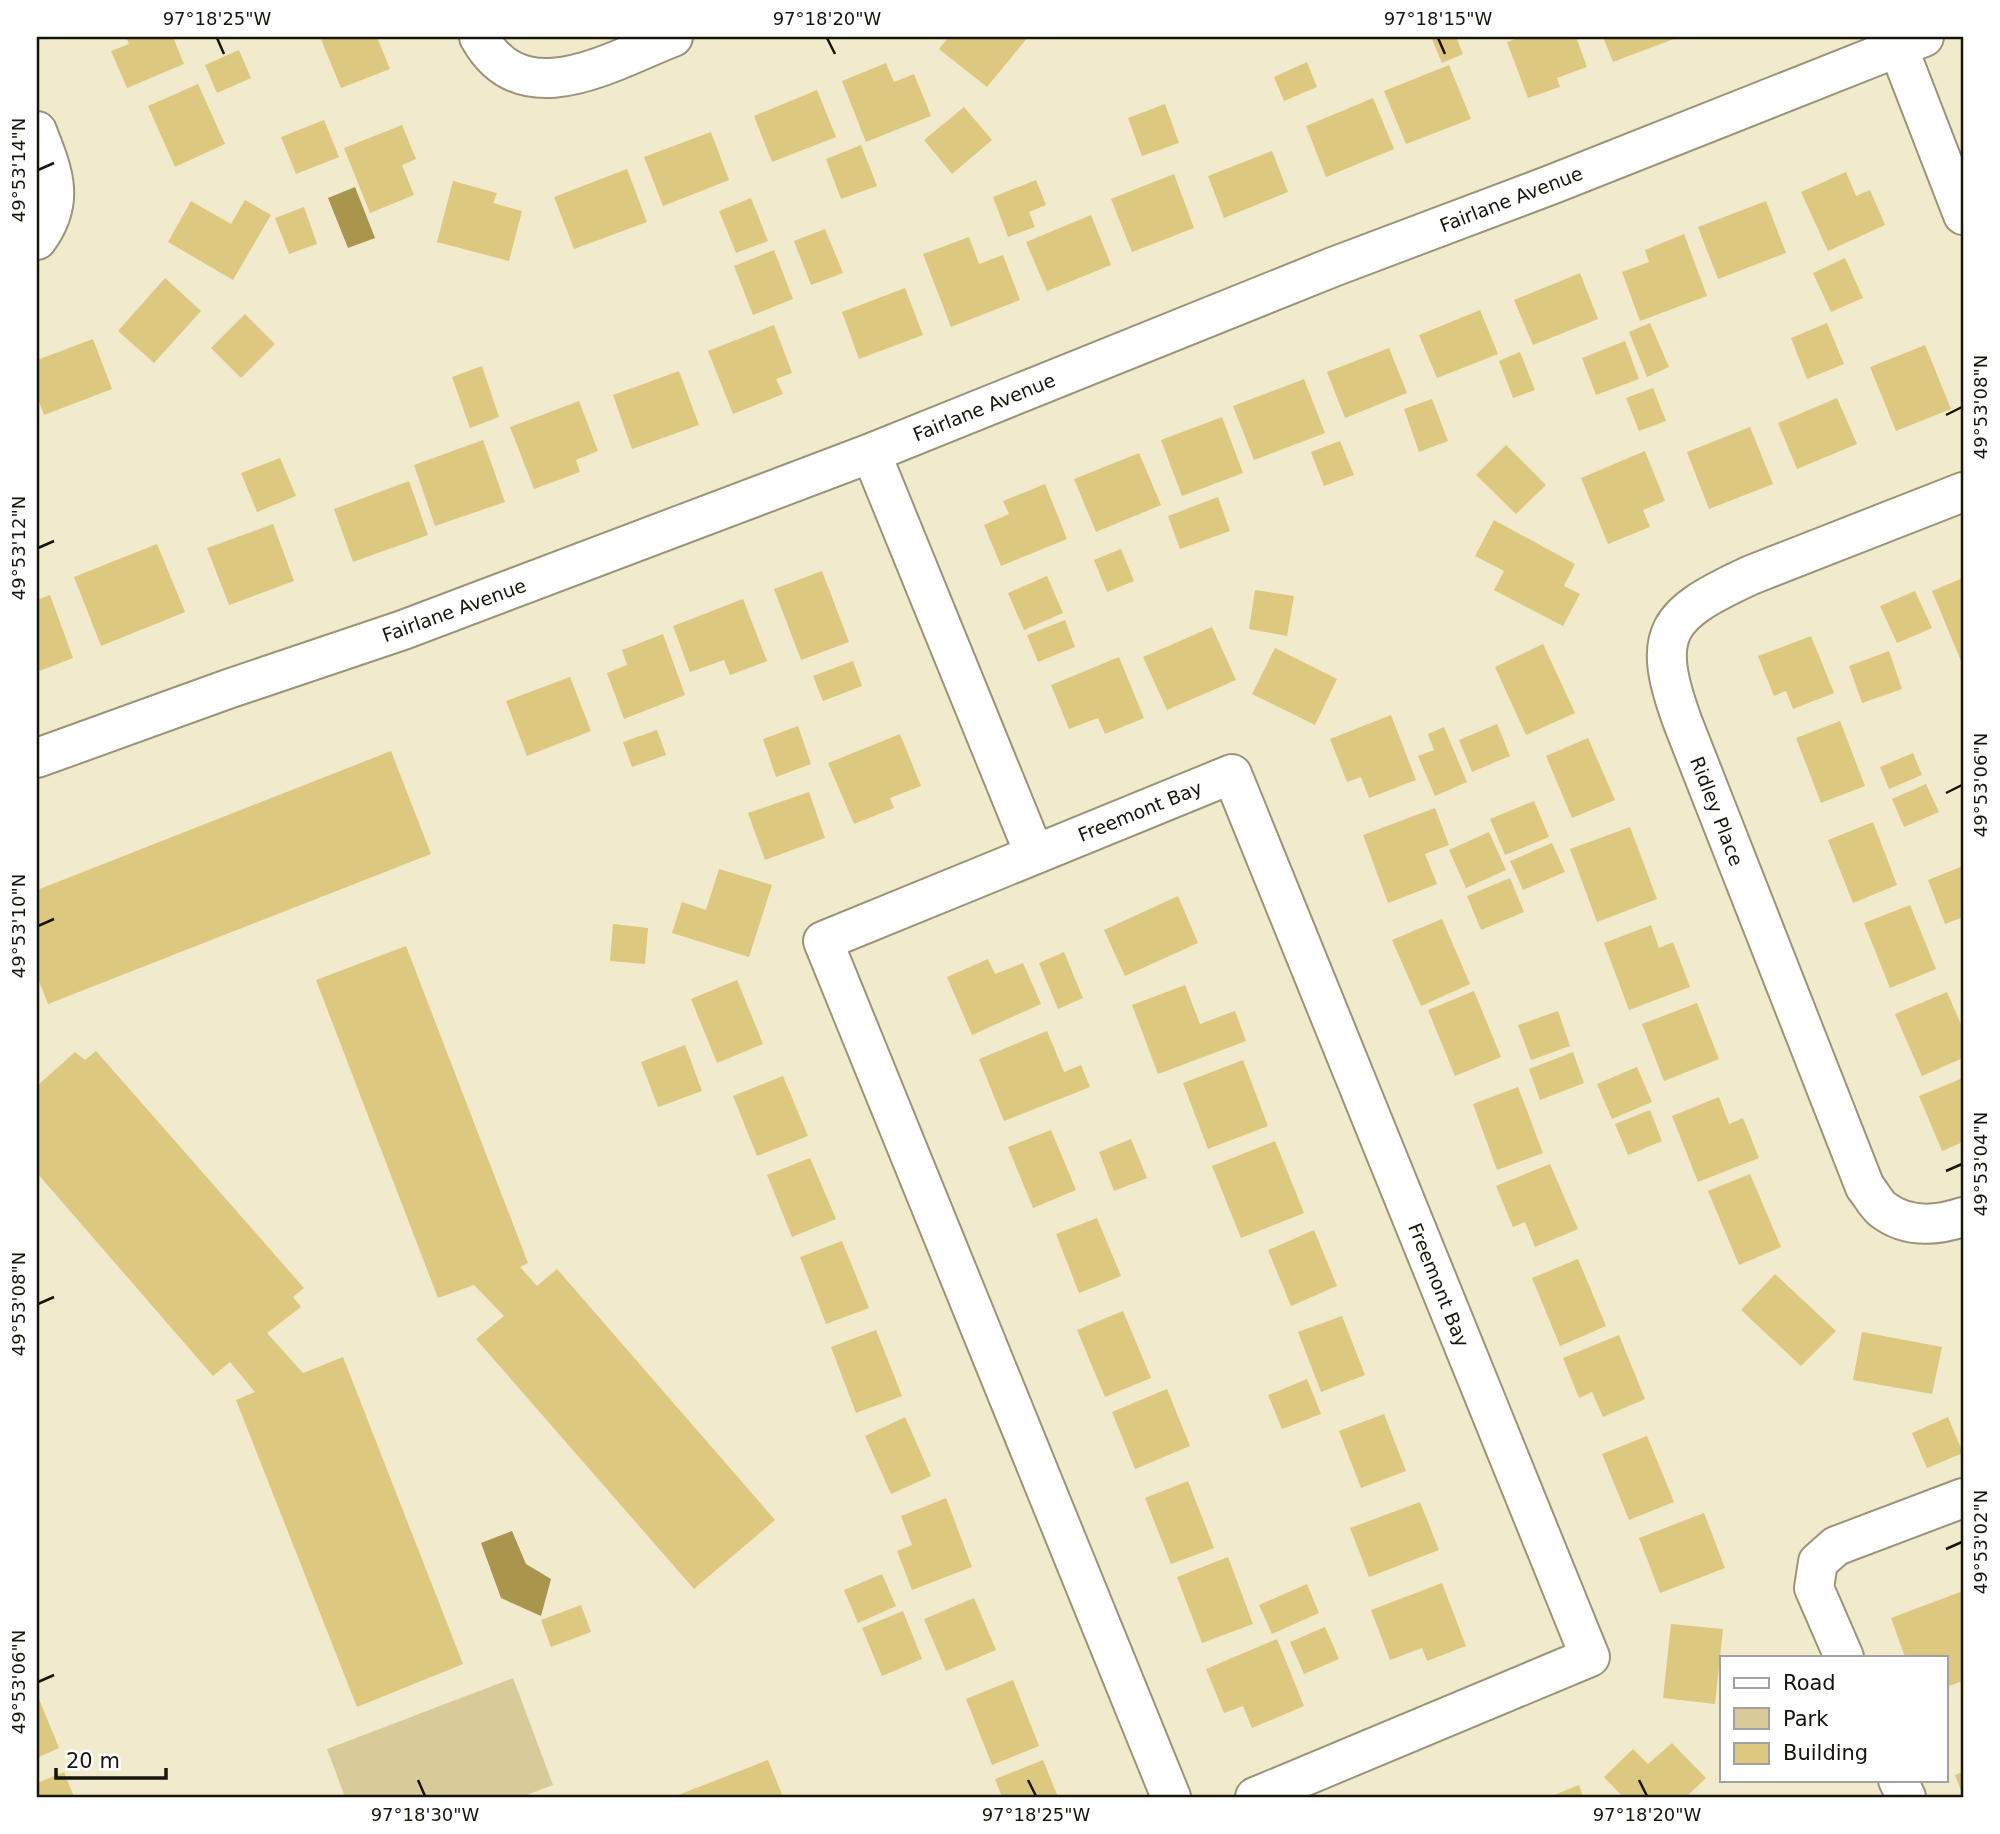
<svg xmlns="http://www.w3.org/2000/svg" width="2000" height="1834" font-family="'DejaVu Sans',sans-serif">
	<rect width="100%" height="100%" fill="#f2eacc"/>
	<path fill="#d8ca99" d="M513 1678 553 1785 521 1797H345L327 1749Z"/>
	<path fill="#a9954c" d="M355 187 375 238 348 248 328 198Z
		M512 1531 526 1564 551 1579 541 1616 501 1598 481 1543Z"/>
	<path fill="#ddc87f" d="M126 37H173L184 64 127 88 111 51 129 44Z
		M320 37H377L390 69 341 88Z
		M949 37H1028L987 87 939 49Z
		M1431 37H1456L1463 54 1442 63Z
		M1521 37H1576L1587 67 1557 78 1560 87 1528 98 1507 42Z
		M1603 37H1679L1613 62Z
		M239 50 251 78 217 93 205 65Z
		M1307 62 1317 87 1284 101 1274 77Z
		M886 63 894 82 914 74 931 116 866 142 842 81Z
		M1449 65 1471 119 1406 144 1384 91Z
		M198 84 225 144 175 167 148 106Z
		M817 90 836 137 772 162 754 116Z
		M1373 98 1394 149 1326 177 1306 126Z
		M1165 104 1179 143 1142 156 1128 118Z
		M964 107 992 140 952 174 924 140Z
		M324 120 339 157 296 174 281 137Z
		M402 125 416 159 402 165 414 195 370 213 344 148Z
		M711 132 729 180 663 206 644 157Z
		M861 145 877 186 841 199 826 159Z
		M1272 151 1288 192 1224 218 1208 176Z
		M627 169 647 222 574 249 554 197Z
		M1846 172 1856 196 1870 190 1885 225 1828 251 1801 192Z
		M1174 174 1194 228 1132 252 1111 199Z
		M1036 180 1046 205 1029 212 1035 227 1008 237 993 197Z
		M453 181 497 193 493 203 522 211 509 261 437 242Z
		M751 198 768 241 736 253 719 211Z
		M245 200 271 215 233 280 168 242 191 201 231 224Z
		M1766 201 1786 253 1718 279 1698 227Z
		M304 207 317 244 289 254 275 218Z
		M1091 215 1111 265 1047 291 1026 242Z
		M825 229 843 273 811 285 794 241Z
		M1684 234 1707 296 1640 321 1622 272 1649 262 1645 250Z
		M969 237 979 264 1003 255 1020 300 951 327 923 254Z
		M774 250 793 299 753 315 734 266Z
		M1845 258 1863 298 1831 312 1813 273Z
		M1580 273 1598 319 1533 345 1514 300Z
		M165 278 201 311 154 363 118 331Z
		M905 288 923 335 859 359 842 312Z
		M1480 310 1498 354 1437 378 1419 335Z
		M245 314 275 344 241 378 211 348Z
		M1650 323 1669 367 1647 377 1629 332Z
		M1827 323 1844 364 1807 379 1791 338Z
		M774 325 792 373 776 379 783 394 733 414 708 351Z
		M93 339 112 389 44 415 37 396V360Z
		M1625 341 1639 379 1596 395 1582 358Z
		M1925 345 1951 409 1896 431 1870 367Z
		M1389 348 1407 393 1345 418 1327 372Z
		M1520 352 1535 390 1513 398 1499 361Z
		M482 366 499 417 470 428 452 377Z
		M679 371 699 425 632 449 613 395Z
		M1304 379 1325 433 1254 460 1233 406Z
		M1653 388 1666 421 1639 431 1626 398Z
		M1837 398 1857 444 1797 469 1778 423Z
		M1432 399 1448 441 1419 452 1404 409Z
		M579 401 598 451 576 460 580 472 534 489 510 427Z
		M1222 417 1243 473 1182 496 1161 440Z
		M1750 427 1773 484 1709 509 1687 452Z
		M483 440 505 502 435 526 414 465Z
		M1340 441 1354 475 1324 486 1311 452Z
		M1506 445 1546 485 1516 514 1476 475Z
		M1645 451 1665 501 1643 510 1650 527 1608 544 1581 478Z
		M1139 453 1161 505 1096 532 1074 479Z
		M280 458 296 496 257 512 241 473Z
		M409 481 428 535 353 562 334 509Z
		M1045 484 1067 539 1001 566 984 525 1009 514 1003 501Z
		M1218 497 1230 531 1180 549 1168 516Z
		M1494 520 1575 564 1564 586 1580 594 1563 626 1494 590 1504 571 1475 556Z
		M273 524 294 581 229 605 207 548Z
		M157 544 185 612 101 646 74 577Z
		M1121 549 1134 581 1107 592 1094 560Z
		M822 571 849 642 801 660 774 589Z
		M1047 576 1063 613 1024 630 1008 593Z
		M1963 578V660L1961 661 1932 591Z
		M1255 590 1294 596 1287 636 1249 629Z
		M1915 591 1932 628 1897 643 1880 606Z
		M50 595 73 658 37 672V600Z
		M743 599 767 661 730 675 724 660 690 672 673 626Z
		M1065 620 1075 647 1038 662 1027 635Z
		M1212 627 1236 680 1167 710 1143 657Z
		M663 634 685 695 624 719 607 673 627 665 622 650Z
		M1811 636 1834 693 1793 709 1786 691 1774 696 1758 656Z
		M1543 644 1575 713 1526 735 1495 667Z
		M1275 648 1337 679 1315 725 1252 694Z
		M1889 651 1902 689 1862 703 1849 666Z
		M1119 657 1144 718 1105 734 1098 718 1069 729 1051 685Z
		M853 661 862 686 823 701 813 676Z
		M570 677 591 731 527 756 506 701Z
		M1391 715 1416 780 1369 798 1361 777 1347 782 1330 739Z
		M1840 721 1865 786 1821 803 1796 738Z
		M1497 724 1510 756 1472 772 1459 740Z
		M798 726 811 764 776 777 763 739Z
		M1444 727 1467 782 1435 796 1418 756 1434 750 1428 734Z
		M657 730 666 755 632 767 623 742Z
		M900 734 921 786 890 798 894 808 854 824 828 763Z
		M1588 738 1615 800 1572 818 1546 756Z
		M391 751 431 854 48 1004 37 976V890Z
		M1913 753 1922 775 1889 789 1880 767Z
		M1926 784 1939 812 1904 827 1892 799Z
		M809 792 825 838 765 860 748 813Z
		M1534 801 1549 837 1505 855 1490 819Z
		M1435 808 1449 845 1425 854 1437 884 1388 903 1363 835Z
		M1873 822 1897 885 1853 903 1828 840Z
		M1630 827 1657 899 1597 922 1570 849Z
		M1489 832 1506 870 1466 888 1449 850Z
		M1552 843 1565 872 1523 890 1510 861Z
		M1963 866V917L1945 924 1928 880Z
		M719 869 772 885 749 957 672 933 682 902 706 910Z
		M1510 878 1524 912 1481 930 1467 896Z
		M1178 896 1198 943 1125 976 1104 930Z
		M1910 905 1936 969 1890 988 1864 923Z
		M1442 919 1470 984 1421 1006 1392 940Z
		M613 924 648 928 645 964 610 961Z
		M1651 925 1659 948 1673 942 1690 987 1629 1010 1604 943Z
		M406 946 528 1263 520 1267 537 1286 557 1269 775 1520 694 1589 476 1339 504 1316 474 1285 438 1298 316 980Z
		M1064 952 1083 998 1058 1009 1039 963Z
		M988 959 995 974 1023 963 1041 1004 972 1035 947 977Z
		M737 980 763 1044 717 1063 691 999Z
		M1185 985 1200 1024 1235 1011 1246 1041 1158 1074 1132 1005Z
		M1474 991 1501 1057 1455 1076 1428 1010Z
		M1947 992 1963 1029V1058L1922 1076 1895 1014Z
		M1697 1003 1719 1059 1664 1081 1642 1024Z
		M1558 1011 1570 1046 1531 1060 1518 1025Z
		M1047 1031 1064 1072 1081 1065 1090 1087 1004 1121 979 1059Z
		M685 1045 702 1091 658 1107 641 1062Z
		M96 1051 304 1288 293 1297 301 1307 267 1333 303 1373 343 1357 463 1664 357 1707 236 1400 255 1392 230 1362 213 1376 37 1173V1086L75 1052 85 1060Z
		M1573 1052 1584 1083 1540 1100 1529 1069Z
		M1243 1060 1268 1126 1208 1149 1183 1083Z
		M1637 1067 1652 1102 1612 1119 1597 1084Z
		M783 1076 808 1136 757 1156 733 1096Z
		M1963 1078V1142L1942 1151 1919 1096Z
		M1518 1087 1543 1153 1497 1170 1473 1104Z
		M1719 1097 1729 1124 1743 1118 1759 1158 1698 1182 1672 1116Z
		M1650 1110 1662 1141 1628 1155 1615 1124Z
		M1051 1130 1076 1190 1033 1208 1008 1147Z
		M1131 1139 1147 1178 1114 1191 1099 1152Z
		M1275 1141 1304 1213 1241 1238 1212 1166Z
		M810 1158 836 1219 792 1237 767 1175Z
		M1550 1164 1578 1229 1535 1247 1525 1222 1513 1227 1496 1186Z
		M1750 1174 1781 1247 1739 1265 1708 1191Z
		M1097 1218 1121 1276 1079 1293 1056 1234Z
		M1314 1230 1337 1286 1291 1306 1268 1250Z
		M842 1241 869 1308 826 1324 800 1257Z
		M1578 1259 1606 1326 1560 1346 1532 1278Z
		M1775 1274 1836 1331 1801 1366 1741 1310Z
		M1123 1311 1151 1378 1105 1397 1077 1330Z
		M1342 1316 1365 1375 1321 1392 1298 1332Z
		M876 1330 902 1396 856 1413 831 1347Z
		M1862 1332 1942 1347 1932 1394 1853 1380Z
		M1619 1335 1645 1399 1603 1417 1592 1392 1579 1398 1563 1358Z
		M1307 1379 1321 1414 1282 1429 1268 1395Z
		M1167 1389 1190 1446 1135 1469 1112 1412Z
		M1384 1414 1406 1471 1361 1488 1339 1431Z
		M905 1417 931 1476 891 1494 865 1436Z
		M1948 1417 1963 1453 1927 1468 1912 1433Z
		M1647 1436 1674 1502 1629 1520 1602 1454Z
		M1188 1481 1214 1548 1171 1564 1145 1498Z
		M946 1498 972 1567 912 1590 897 1551 912 1545 901 1516Z
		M1420 1502 1439 1550 1369 1577 1350 1528Z
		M1704 1513 1725 1568 1660 1593 1639 1538Z
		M1228 1557 1253 1624 1202 1643 1177 1577Z
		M882 1574 896 1606 858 1623 844 1590Z
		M1442 1583 1466 1646 1427 1661 1422 1648 1390 1660 1371 1610Z
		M1307 1584 1319 1613 1272 1634 1259 1605Z
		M1963 1591V1681L1946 1687V1657H1905L1891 1618Z
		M974 1598 996 1650 946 1671 924 1619Z
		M581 1605 591 1632 551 1647 541 1620Z
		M903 1611 922 1659 882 1676 862 1628Z
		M1671 1624 1723 1629 1715 1704 1663 1698Z
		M1325 1627 1339 1659 1304 1674 1290 1642Z
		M1277 1639 1304 1706 1252 1728 1243 1706 1224 1713 1206 1669Z
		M1013 1680 1039 1746 992 1765 966 1699Z
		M37 1694 59 1748 37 1758Z
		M1672 1743 1706 1778 1686 1797H1623L1604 1777 1633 1749 1648 1764Z
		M768 1760 783 1797H673Z
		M1043 1760 1058 1797H1002L995 1779Z
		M64 1772 74 1797H37V1783Z
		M1963 1772V1796L1955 1775Z
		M1579 1785 1583 1797H1549Z"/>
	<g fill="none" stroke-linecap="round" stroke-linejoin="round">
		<defs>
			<path id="minor" d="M479 37C523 116 611 61 673 37
				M1898 47 1963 215
				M37 131C53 172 66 201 37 240
				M871 453 1034 853
				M1963 492 1751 575C1667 614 1649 631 1683 723L1865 1187C1871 1194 1876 1204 1882 1209 1906 1228 1936 1226 1963 1217
				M37 758 228 689 403 630 871 453 1333 267 1553 184 1924 37
				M1844 1657 1814 1588 1818 1562 1836 1546 1963 1498
				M1898 1780 1906 1797
				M1171 1797 823 941 1232 774 1590 1657 1255 1797"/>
		</defs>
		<use href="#minor" stroke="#9c9478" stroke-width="42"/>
		<use href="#minor" stroke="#fff" stroke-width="38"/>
	</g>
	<path fill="none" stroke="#17140a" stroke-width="2.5" d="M217 38 224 54M827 38 835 54M1438 38 1445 54M38 170 54 163M1946 415 1962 407M38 548 54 541M1946 793 1962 785M38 926 54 919M1946 1171 1962 1164M38 1304 54 1297M1946 1549 1962 1542M38 1682 54 1675M418 1780 425 1796M1028 1780 1036 1796M1639 1780 1647 1796"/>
	<g text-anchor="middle" stroke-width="7" stroke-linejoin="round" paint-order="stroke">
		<g font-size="19" fill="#17140a" stroke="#fff">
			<text transform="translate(1511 199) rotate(-21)" y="7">Fairlane Avenue</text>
			<text transform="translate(984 407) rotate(-22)" y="7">Fairlane Avenue</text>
			<text transform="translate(454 610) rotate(-20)" y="7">Fairlane Avenue</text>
			<text transform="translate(1140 811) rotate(-22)" y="7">Freemont Bay</text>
			<text transform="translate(1717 811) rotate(69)" y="7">Ridley Place</text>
			<text transform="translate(1439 1285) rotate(68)" y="7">Freemont Bay</text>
		</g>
	</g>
	<rect width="2000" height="1834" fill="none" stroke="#ffffff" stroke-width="77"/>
	<rect x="1720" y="1656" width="228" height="126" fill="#ffffff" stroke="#a2a19d" stroke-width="2"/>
	<rect x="1734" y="1678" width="35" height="10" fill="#ffffff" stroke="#a2a19d" stroke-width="2"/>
	<text x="1783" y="1690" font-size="21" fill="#17140a">Road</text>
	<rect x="1734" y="1708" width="35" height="21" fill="#d8ca99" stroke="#a2a19d" stroke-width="2"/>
	<text x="1783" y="1726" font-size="21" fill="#17140a">Park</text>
	<rect x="1734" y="1743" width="35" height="21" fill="#ddc87f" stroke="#a2a19d" stroke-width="2"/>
	<text x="1783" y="1760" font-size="21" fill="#17140a">Building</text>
	<path d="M56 1768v10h110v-10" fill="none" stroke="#17140a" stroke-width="3.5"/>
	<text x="66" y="1768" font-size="21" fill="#17140a" stroke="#ffffff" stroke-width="5" paint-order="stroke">20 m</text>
	<rect x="38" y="38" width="1924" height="1758" fill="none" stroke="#17140a" stroke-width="2.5"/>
	<g font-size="18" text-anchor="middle" fill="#17140a">
		<text x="217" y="25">97°18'25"W</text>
		<text x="827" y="25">97°18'20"W</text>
		<text x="1438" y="25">97°18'15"W</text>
		<text transform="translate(19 170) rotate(-90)" y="6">49°53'14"N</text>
		<text transform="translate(1981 407) rotate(-90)" y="6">49°53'08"N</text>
		<text transform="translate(19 548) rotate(-90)" y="6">49°53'12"N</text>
		<text transform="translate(1981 785) rotate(-90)" y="6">49°53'06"N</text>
		<text transform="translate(19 926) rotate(-90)" y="6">49°53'10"N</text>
		<text transform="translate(1981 1164) rotate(-90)" y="6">49°53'04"N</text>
		<text transform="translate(19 1304) rotate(-90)" y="6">49°53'08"N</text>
		<text transform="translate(1981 1542) rotate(-90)" y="6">49°53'02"N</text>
		<text transform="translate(19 1682) rotate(-90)" y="6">49°53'06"N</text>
		<text x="425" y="1821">97°18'30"W</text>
		<text x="1036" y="1821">97°18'25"W</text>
		<text x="1647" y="1821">97°18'20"W</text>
	</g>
</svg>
